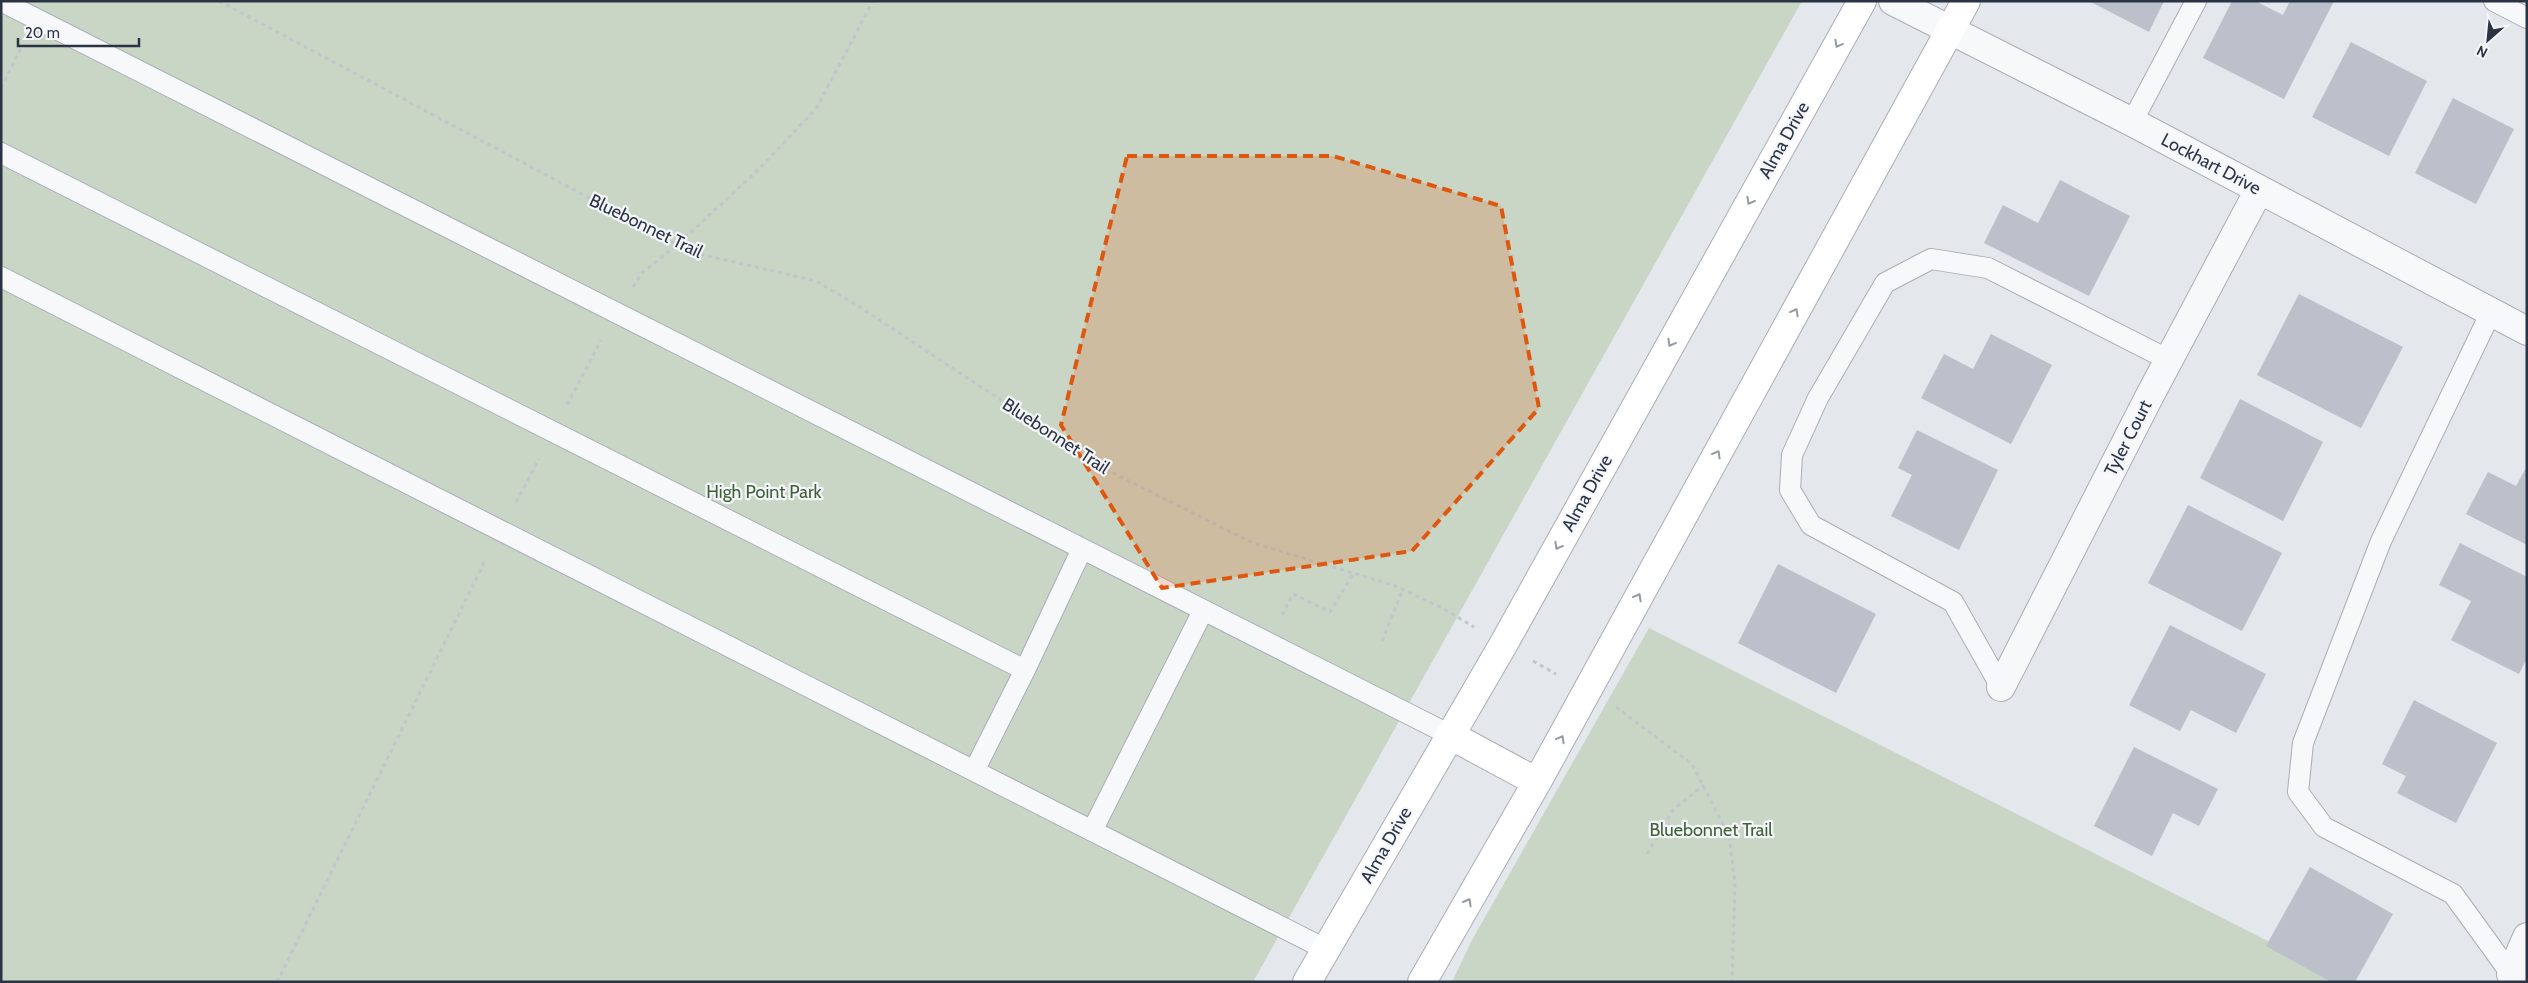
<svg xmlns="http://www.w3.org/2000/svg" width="2528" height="983" font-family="Cabin,sans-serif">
	<rect width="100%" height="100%" fill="#e4e7ec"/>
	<path fill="#c9d6c5" d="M1 1H1802L1253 982H1Z
		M1649 628 2349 982H1452L1472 940Z"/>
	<path fill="#bbc0ca" d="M2089 1H2164L2149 32Z
		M2232 1H2255L2283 15 2290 1H2334L2284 99 2203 58Z
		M2351 42 2427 81 2389 156 2312 117Z
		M2453 98 2514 129 2476 204 2415 173Z
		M2060 180 2130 216 2089 296 1984 243 2003 205 2038 223Z
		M2299 294 2403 347 2361 428 2257 375Z
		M1991 334 2052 365 2011 444 1921 398 1944 354 1973 369Z
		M2240 399 2323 442 2283 521 2200 478Z
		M1917 430 1998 470 1959 550 1891 516 1912 475 1898 468Z
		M2527 466V545L2466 514 2488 472 2516 486Z
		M2188 505 2282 553 2242 631 2148 583Z
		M2460 543 2527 577V658L2519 674 2451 640 2471 601 2439 585Z
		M1778 564 1876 614 1836 693 1738 643Z
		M2170 625 2266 674 2236 733 2191 710 2180 731 2129 705Z
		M2414 700 2497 743 2456 823 2397 793 2406 776 2382 764Z
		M2134 747 2218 789 2199 826 2173 813 2152 856 2094 826Z
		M2310 867 2393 914 2355 982H2331L2266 946Z"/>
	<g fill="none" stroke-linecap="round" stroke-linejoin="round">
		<defs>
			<path id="lane" d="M1 1 1450 735
				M2494 1 2527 18
				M2132 122 2196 1
				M1 153 1025 670
				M1 277 1325 949
				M2491 312 2381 541 2303 743 2298 792 2324 827 2453 894 2511 974 2522 973
				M2001 687 1953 602 1811 525 1790 490 1792 455 1818 398 1885 283 1931 259 1988 268 2169 360
				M974 771 1025 670 1082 549
				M1092 831 1203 611"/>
			<path id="street" d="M1893 1 2132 122 2527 331
				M2001 687 2148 399 2259 190
				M2511 974 2527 937"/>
			<path id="secondary" d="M1450 735 1537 782
				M1307 982 1503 645 1862 1
				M1422 982 1537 782 1966 1"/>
		</defs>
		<use href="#lane" stroke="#a9aeb7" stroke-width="22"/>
		<use href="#street" stroke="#a9aeb7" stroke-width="30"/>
		<use href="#secondary" stroke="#a9aeb7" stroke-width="30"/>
		<path stroke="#c2c5cb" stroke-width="3" stroke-dasharray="4 4" stroke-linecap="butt" d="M219 1 691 252 816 281 858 306 1109 471 1253 543 1396 586 1444 609 1474 627
			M1 88 22 46
			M633 287 642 273 677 245 755 173 816 109 873 1
			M567 405 601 340
			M516 502 539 459
			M1282 615 1293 594 1330 612 1353 574
			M1382 641 1403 589
			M1533 661 1556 674
			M1616 707 1692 764 1729 836 1735 884 1732 982
			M1647 854 1673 810 1704 785
			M277 982 486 559"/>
		<use href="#lane" stroke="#f7f8fa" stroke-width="20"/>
		<use href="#street" stroke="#f7f8fa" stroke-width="28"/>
		<use href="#secondary" stroke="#fff" stroke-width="28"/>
	</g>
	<defs><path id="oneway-chevron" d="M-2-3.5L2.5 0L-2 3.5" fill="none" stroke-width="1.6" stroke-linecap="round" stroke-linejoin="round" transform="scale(1.25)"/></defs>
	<g stroke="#959aa2">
		<use href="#oneway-chevron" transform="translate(1838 44) rotate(119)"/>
		<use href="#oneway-chevron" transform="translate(1750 201) rotate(119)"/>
		<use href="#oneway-chevron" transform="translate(1795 312) rotate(-61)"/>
		<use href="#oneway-chevron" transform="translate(1671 343) rotate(119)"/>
		<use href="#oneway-chevron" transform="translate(1717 454) rotate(-61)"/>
		<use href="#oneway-chevron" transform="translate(1558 546) rotate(119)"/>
		<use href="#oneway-chevron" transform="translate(1638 597) rotate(-61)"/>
		<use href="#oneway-chevron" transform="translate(1561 739) rotate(-61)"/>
		<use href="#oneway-chevron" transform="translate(1468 902) rotate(-60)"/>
	</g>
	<path fill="#df570f" fill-opacity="0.2" stroke="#df570f" stroke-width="4" stroke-dasharray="10 6" stroke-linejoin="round" d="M1127 156H1333L1501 206 1539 408 1412 551 1162 588 1061 425Z"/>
	<g text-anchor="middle" stroke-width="4.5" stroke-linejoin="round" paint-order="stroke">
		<g font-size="18" fill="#2b3445" stroke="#f4f6f9">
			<text transform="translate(1784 140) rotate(-61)" y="6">Alma Drive</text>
			<text transform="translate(2211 164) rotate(28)" y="6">Lockhart Drive</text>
			<text transform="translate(646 226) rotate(26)" y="6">Bluebonnet Trail</text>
			<text transform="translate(1056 436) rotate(33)" y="6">Bluebonnet Trail</text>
			<text transform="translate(2128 438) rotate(-63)" y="6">Tyler Court</text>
			<text transform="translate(1587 493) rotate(-61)" y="6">Alma Drive</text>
			<text transform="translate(1386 845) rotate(-60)" y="6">Alma Drive</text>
		</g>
		<g font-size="18" fill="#3f6138" stroke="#f4f6f9">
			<text x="764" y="498">High Point Park</text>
			<text x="1711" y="836">Bluebonnet Trail</text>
		</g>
	</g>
	<rect width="2528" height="983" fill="none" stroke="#2b3445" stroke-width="5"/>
	<g transform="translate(2488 40) rotate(207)" stroke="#f4f6f9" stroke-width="4" paint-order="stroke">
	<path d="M0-4L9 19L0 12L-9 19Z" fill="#2b3445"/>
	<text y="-8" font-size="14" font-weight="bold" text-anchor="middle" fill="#2b3445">N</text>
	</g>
	<path d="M18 38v8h121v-8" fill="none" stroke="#2b3445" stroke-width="2.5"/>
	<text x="25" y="38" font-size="15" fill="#2b3445" stroke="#f4f6f9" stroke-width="4" paint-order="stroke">20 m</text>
</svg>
